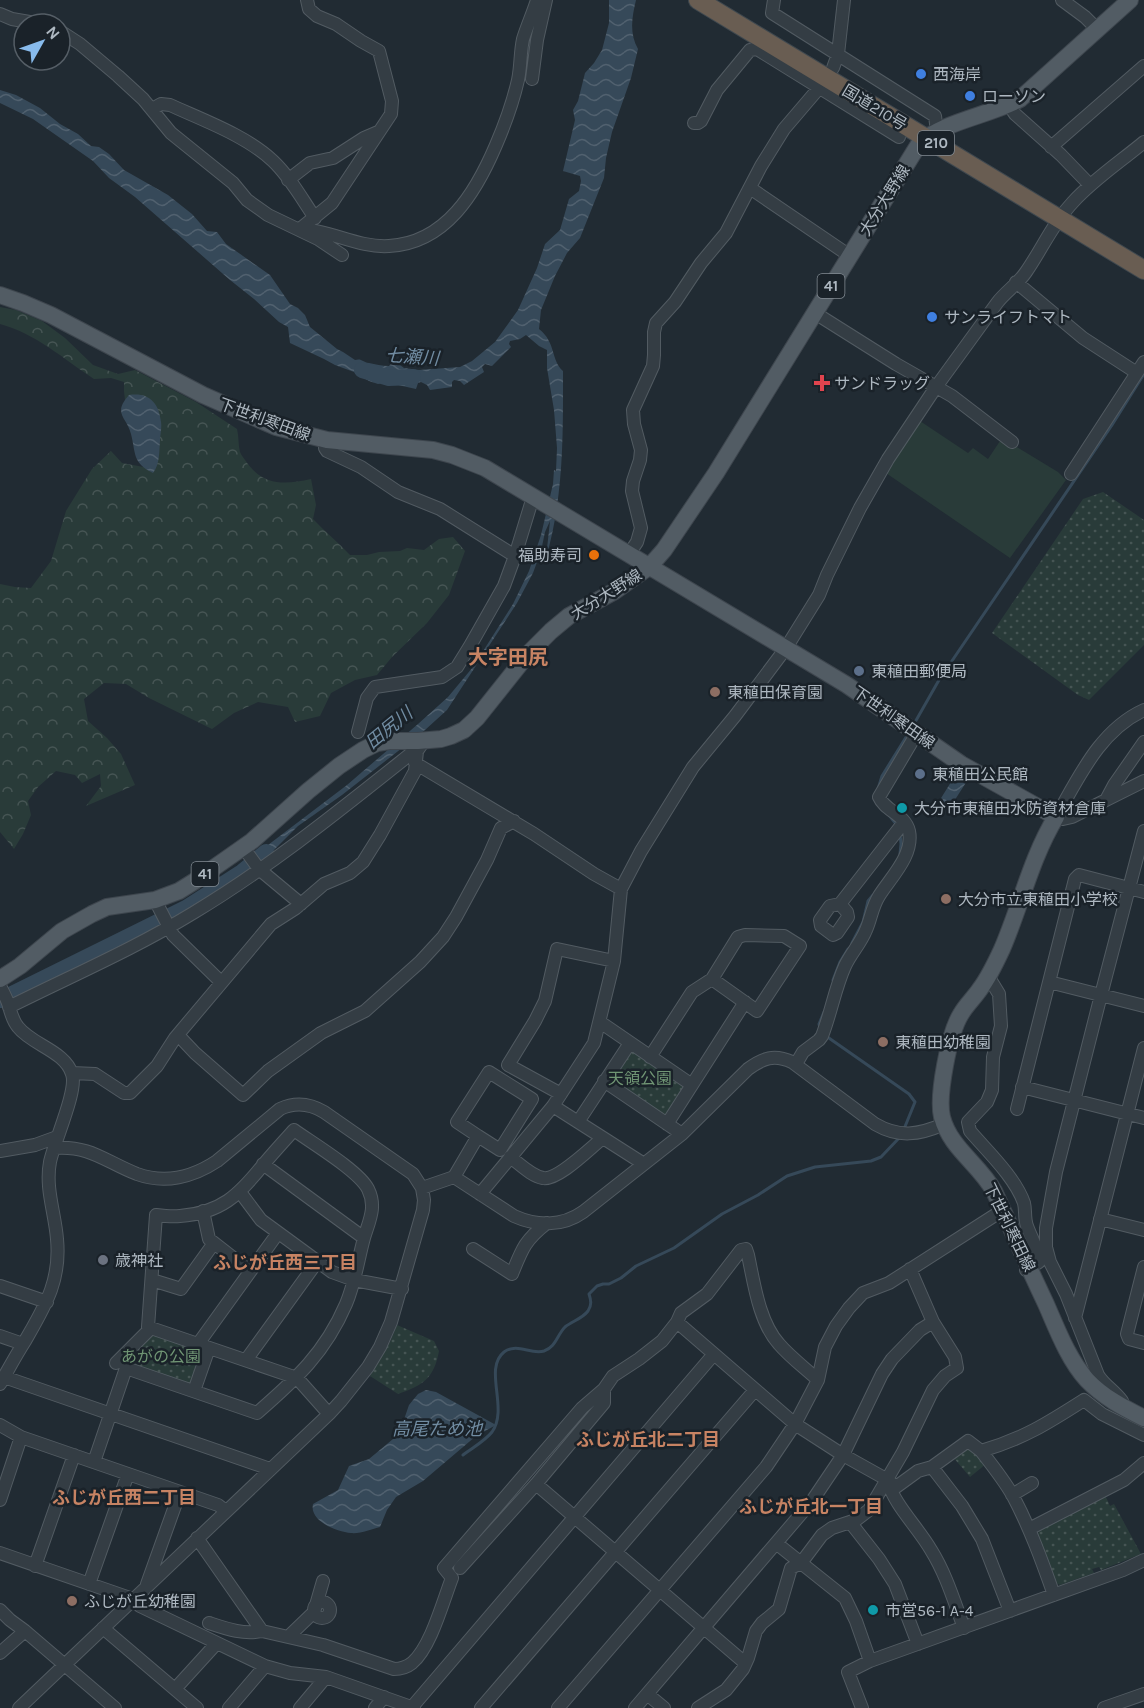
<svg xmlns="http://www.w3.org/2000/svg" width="1144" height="1708" font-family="Karla,'Noto Sans JP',sans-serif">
	<defs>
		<pattern id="forest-crowns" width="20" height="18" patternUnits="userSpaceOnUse" patternTransform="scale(1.5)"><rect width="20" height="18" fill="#293b39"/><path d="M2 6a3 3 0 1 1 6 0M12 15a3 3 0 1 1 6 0" fill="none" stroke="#465554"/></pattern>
		<pattern id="park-dots" width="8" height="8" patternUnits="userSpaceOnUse" patternTransform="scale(1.5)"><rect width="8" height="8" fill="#293b39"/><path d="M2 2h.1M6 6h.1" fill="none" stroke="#465554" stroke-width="1.8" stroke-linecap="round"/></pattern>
		<pattern id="water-waves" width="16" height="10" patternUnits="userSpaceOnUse" patternTransform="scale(1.5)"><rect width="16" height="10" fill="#364959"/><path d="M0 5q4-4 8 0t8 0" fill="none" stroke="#51616f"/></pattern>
	</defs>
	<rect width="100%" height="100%" fill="#212b33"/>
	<path fill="#293b39" d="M917 419 968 453 973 448 988 459 1002 438 1058 472 1066 480 1010 558 883 471Z"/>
	<path fill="url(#forest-crowns)" d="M0 307 16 310 42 321 65 338 93 365 118 374 135 370 196 402 237 429C239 437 238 445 240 452 241 455 243 457 245 460 262 486 284 485 311 479L316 505 313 519C325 532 338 542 350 555H367L379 552 400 551 407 548 424 550 439 539 453 537 465 551 449 595 427 623 392 657 377 675 355 680 331 693 320 716 295 722 288 707 258 702 234 713 212 729 149 698 126 684 104 683 84 699 88 721 107 738 121 754 135 785 86 806 101 786 100 774 82 783 75 775 56 771 38 787 28 801 31 815 23 834 14 849 0 832V584L15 587 31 588 51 561 66 511 92 469 111 451 122 463 149 468 130 396 125 400 124 391V382L111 378 94 379C65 360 35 333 0 324Z"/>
	<path fill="url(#park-dots)" d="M1103 492 1144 520V645L1089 700 1078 695 992 633 1083 499Z
		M634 1051 683 1084 684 1089 667 1115 662 1116 613 1083 611 1078 629 1052Z
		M397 1325 434 1341 439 1351C434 1378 424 1385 398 1394L370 1376 390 1342Z
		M152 1332 205 1350 193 1386 128 1364 125 1358Z
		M967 1445 986 1464 970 1477 952 1456Z
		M1105 1495 1110 1506 1114 1504 1141 1554 1101 1570 1099 1567 1092 1569 1094 1573 1060 1585 1056 1583 1038 1534 1040 1528Z"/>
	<path fill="url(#water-waves)" d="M609 0H636C632 17 629 33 638 49L631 78 612 132 606 158 604 178 580 238 567 253 555 276 541 310 539 329C556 342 551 361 563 371 563 435 564 495 546 558L550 521 545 532 541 551 533 573 517 603 447 710 425 730 342 795 298 826 261 863 257 856 268 845 347 785 418 724 448 697 473 667 513 604 529 571 541 535 553 484 554 470 556 471 557 448 554 410 547 368V350L539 346 526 335 520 339 510 341 509 344 511 347 492 366 485 364 482 367 484 372 464 385 460 381 454 380 452 382V387L430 390 427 385 421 382 418 383 416 389 398 385 388 374 383 376 382 383 378 384 369 381 354 372 335 365 324 359 290 343 288 327 279 322 254 299 230 280 135 197 109 178 93 161 33 119 0 103V90L16 95 40 108 60 124 78 134 91 146 99 147 109 154 124 170 168 195 192 214 207 231 217 232 226 244 270 275 290 304 298 308 305 315 310 327 337 349 343 352 355 360C362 358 362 362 369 363 375 364 382 366 389 366L391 364 397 363 404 368 419 370 460 367 472 361 495 342 518 310 537 268 545 244 560 230 569 199 579 191 581 181 580 176 563 171 575 120 573 110 578 101 585 73 594 63 602 50 609 23Z
		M129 395C149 392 159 403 161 422 162 428 160 435 160 441 159 452 160 464 153 473 132 463 136 453 131 434 127 417 112 414 129 395Z
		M956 774 967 781 949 809 938 803Z
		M426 1390 436 1392 496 1425 476 1436 423 1481 396 1497 387 1510 380 1527C372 1529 360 1534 351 1533 337 1532 309 1521 313 1504L338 1490 349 1466 369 1459 399 1434 409 1405 418 1394Z"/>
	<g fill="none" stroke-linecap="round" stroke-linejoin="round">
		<path stroke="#364959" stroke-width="3" d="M914 724 939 680 1112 425 1144 374
			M878 789 882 776 908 734
			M888 814 897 825
			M900 834 901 844 900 854
			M852 943 863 922 868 901 873 895
			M833 980 840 962 848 949
			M820 1029 819 1024 824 1012
			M826 1036 909 1094 915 1102 904 1129
			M463 1455C472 1448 485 1441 492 1432 509 1408 483 1369 504 1352 518 1342 530 1355 544 1351 556 1347 557 1335 565 1327 572 1321 582 1319 588 1311 592 1305 591 1300 589 1294L597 1286 603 1284H609L621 1278 636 1266 674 1248 722 1214 758 1195 787 1176 815 1167 871 1161 881 1157 900 1137"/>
		<path stroke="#364959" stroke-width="16" d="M362 370 389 378 413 377
			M0 1000 186 908 242 872 266 852"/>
		<defs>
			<path id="minor" d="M774 0 772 13 935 116 937 131
				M1062 0 1085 17 1097 29
				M0 14 12 19 41 24
				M60 31 80 44 118 76 143 99 171 133 233 183 247 200 268 215 318 239 342 255
				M833 68 838 54 844 0
				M532 79 537 40 546 0
				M1009 105 1015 114 1061 155 1090 185
				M152 109 161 104 170 105C203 120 247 136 273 161 290 177 302 199 315 218
				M694 123H698L701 121 717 90 750 50 757 49 899 137
				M1051 147 1144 66
				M288 180 310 163 333 158 364 138 378 132
				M750 188 850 256
				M300 229C331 230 358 248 389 246 446 243 476 192 496 145 505 124 513 102 518 80 521 66 520 53 523 39 527 26 533 13 537 0
				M300 229 332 203 391 114 392 101 379 51 361 41 336 24 317 16 309 9 307 0
				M1016 282 1083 338 1137 373
				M815 313 896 364 952 396 1012 442
				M327 440 325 448 327 451 361 467 398 492 440 509 515 556
				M1071 474 1144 362
				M629 554 637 542 641 528 632 491 633 481 640 460 641 450 634 424 633 410 653 366 654 355V332L656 323 675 302 701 263 726 233 761 166 784 129 819 88 826 77
				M1144 710C1100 730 1079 777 1056 817L1063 819 1072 817 1144 781
				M358 732 367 698 375 687 442 677 457 667 470 646 504 586 515 556 533 497
				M415 763 534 834 594 874 621 889
				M1106 800 1114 785 1144 742
				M243 847 259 869 301 904
				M155 900 173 935 221 982
				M840 904 847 912 848 917 837 933 833 935 821 926 820 920 830 906 840 904 904 822
				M988 976 999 994 1001 1026 993 1057 992 1090 987 1102 968 1122 970 1131C987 1151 1015 1177 1024 1203 1026 1211 1024 1218 1027 1226 1031 1238 1039 1249 1039 1262L1026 1270
				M1049 982 1144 1006
				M0 986C3 992 7 999 9 1006 11 1014 13 1021 18 1027 32 1045 65 1051 72 1074 78 1090 54 1142 50 1162 45 1188 55 1213 57 1239 61 1281 45 1306 25 1341 16 1355 8 1370 0 1384
				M9 1007C71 976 134 949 193 913 273 865 345 806 418 748
				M600 1022 692 1085
				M178 1035 195 1053 243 1095 268 1071 321 1033 365 1011 420 962 443 937 456 917 487 860 501 828 514 821
				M650 1057 692 992 712 979 738 937 745 935 784 936 800 946 757 1011 712 979
				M796 1064 803 1052 819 1040 822 1036C831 1013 835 988 845 966 851 953 861 943 866 930 871 919 872 907 879 896 891 877 914 855 909 831 905 814 885 811 879 797L917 733
				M72 1073 95 1074 124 1093H130L157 1066 175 1038 271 924 296 908 324 884 350 873 363 862 380 835 415 771 417 751 424 741
				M604 1081 682 1134
				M1022 1087 1144 1118
				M561 1094 508 1065 535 1021 545 1001 557 949 614 961
				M553 1106 644 1164
				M1017 1109 1075 879 1079 875 1144 892
				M578 1122 630 1043
				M667 1124 745 1002
				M0 1151 35 1145 57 1137
				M510 1157C520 1164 531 1176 543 1178 558 1181 591 1147 603 1138
				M263 1164 364 1238
				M454 1177 478 1136 457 1122 489 1072 532 1099 500 1150 478 1136
				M422 1188 454 1177 514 1216C536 1226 562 1227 583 1212L682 1134 748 1069C763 1058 774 1054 792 1062L875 1124C899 1138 919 1135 944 1124
				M240 1192 261 1220 332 1272 354 1280 402 1289
				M480 1194 553 1106 594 1043 614 961 621 889 641 851 693 767 735 716 786 648 819 595 827 575 860 508 888 459 936 387 997 303C1005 292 1018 284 1026 272 1042 249 1053 223 1073 202 1094 179 1120 162 1144 142
				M203 1211 209 1239 250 1271
				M1100 1219 1144 1230
				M473 1249 512 1274C522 1249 525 1240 547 1223
				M1144 1267 1127 1334 1129 1339 1144 1343
				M152 1280 181 1289 214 1243
				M0 1286 47 1302
				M1075 1318 1144 1048
				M677 1322 795 1424 843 1455 886 1479 896 1487 918 1471 932 1467 968 1441 981 1451C1023 1439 1048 1423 1084 1400L1102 1414 1144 1435
				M0 1336 23 1344
				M198 1344 278 1233
				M246 1360 317 1262
				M116 1363 151 1328
				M4 1377 270 1469
				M194 1391 209 1348
				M1122 1401C1115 1391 1104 1385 1098 1375L1066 1294 1050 1262 1046 1247V1228L1056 1172 1101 995 1144 831
				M0 1425 21 1437 218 1505 226 1511
				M981 1451C992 1465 1004 1480 1013 1496 1030 1528 1042 1561 1054 1595
				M94 1462 126 1368 257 1413C296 1379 325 1353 346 1304 355 1283 358 1260 364 1238 369 1221 377 1207 368 1189 359 1171 312 1143 294 1130 284 1141 273 1153 263 1165 239 1195 221 1213 180 1216 172 1217 164 1216 156 1215L148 1327 297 1378 329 1414
				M932 1467 962 1506 982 1539 1010 1611
				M887 1480C895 1506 917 1526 931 1550 946 1574 954 1601 964 1628
				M536 1484 745 1663
				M1012 1495 1032 1483
				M0 1500 21 1437
				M850 1522 879 1559 895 1584 918 1644
				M1029 1529 1124 1480 1144 1463
				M197 1538 262 1631 323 1645 394 1669C401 1669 407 1667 412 1663 431 1647 443 1601 452 1578L444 1568 582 1408 604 1389
				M776 1543 845 1598 856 1621 870 1661
				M0 1553 133 1599 140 1606 265 1666 290 1673 326 1677 414 1708
				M35 1566 74 1455
				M460 1568 536 1484 604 1403V1389L613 1376 639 1359 662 1341 677 1322 681 1313 707 1294 741 1250 746 1249 748 1255C754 1283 759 1322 779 1344 790 1357 805 1368 818 1380
				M89 1584 128 1474
				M147 1584 180 1492
				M314 1610a8 8 0 1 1 16 0a8 8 0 1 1-16 0Z
				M0 1610 10 1620 25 1631 115 1708
				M209 1623C227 1629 244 1635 262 1631
				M103 1628 197 1708
				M288 1637 314 1612 323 1581
				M0 1653 25 1631
				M175 1689 216 1644
				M647 1694 664 1708
				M412 1707 714 1354
				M19 1708 329 1414 341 1401 368 1367 380 1347 391 1322 423 1210 424 1200 422 1188 413 1174 324 1112C309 1103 295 1102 280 1109L217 1161C193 1177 165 1184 137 1174 106 1162 90 1145 54 1148
				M229 1708 265 1666
				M300 1708 326 1677
				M375 1708 384 1697
				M481 1708 755 1390
				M558 1708 766 1467 795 1424 818 1380 825 1347 836 1326 849 1308 863 1293 889 1283 1003 1210
				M635 1708 812 1501 843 1455 882 1374 892 1359 920 1330 933 1322
				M698 1708 726 1690 743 1669 748 1658 756 1631 762 1623 779 1609 791 1568 801 1563 822 1535 832 1528 856 1520 869 1510 903 1452 933 1390 945 1376 957 1368 955 1357 933 1322 910 1269
				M862 1708 848 1672 870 1661 1123 1570 1144 1560
				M1104 1708 1144 1694"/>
			<path id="major" d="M0 295 23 303 51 315 203 395 276 427 327 440 433 450 452 455 485 468 847 685 961 764 1056 817C1031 858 1021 905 1002 949 996 962 989 977 980 989 974 998 966 1005 961 1014 949 1033 937 1096 942 1117 950 1148 979 1164 994 1191 1011 1228 1028 1266 1046 1304 1057 1329 1068 1359 1087 1380 1103 1397 1124 1408 1144 1418
				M0 979 20 966 62 931 92 914 107 907 155 900 179 891 195 881 252 841 308 791 339 766 363 750 377 743 389 741H418L441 739 451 736 464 730 477 718 528 654 551 631 569 616 615 591 649 567 664 550 716 473 919 144C941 122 991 115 1020 99L1130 0"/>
			<path id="highway" d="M698 0 1144 270"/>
		</defs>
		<use href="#minor" stroke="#525b62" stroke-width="14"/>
		<use href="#major" stroke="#3e464e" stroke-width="18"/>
		<use href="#highway" stroke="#3f484f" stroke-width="20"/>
		<use href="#minor" stroke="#343d44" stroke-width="12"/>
		<use href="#major" stroke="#525c64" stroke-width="16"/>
		<use href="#highway" stroke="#695d52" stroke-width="18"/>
	</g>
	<g fill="#3f7fe0" stroke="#1a2229" stroke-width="2">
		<circle cx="921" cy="74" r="6"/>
		<circle cx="970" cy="96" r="6"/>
		<circle cx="932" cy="317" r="6"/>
	</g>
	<path fill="#e0444e" stroke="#1a2229" stroke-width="2" d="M819 374h6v6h6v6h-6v6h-6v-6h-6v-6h6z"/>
	<circle fill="#e8710a" stroke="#1a2229" stroke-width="2" cx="594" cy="555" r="6"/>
	<g fill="#5c6f8a" stroke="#1a2229" stroke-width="2">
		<circle cx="859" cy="671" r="6"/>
		<circle cx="920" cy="774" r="6"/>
	</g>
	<g fill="#8d6e63" stroke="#1a2229" stroke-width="2">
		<circle cx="715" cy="692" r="6"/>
		<circle cx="946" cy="899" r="6"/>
		<circle cx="883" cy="1042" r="6"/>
		<circle cx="72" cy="1601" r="6"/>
	</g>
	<g fill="#0f9aa8" stroke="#1a2229" stroke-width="2">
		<circle cx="902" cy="808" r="6"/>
		<circle cx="873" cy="1610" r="6"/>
	</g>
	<circle fill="#6b7280" stroke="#1a2229" stroke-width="2" cx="103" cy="1260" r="6"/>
	<g text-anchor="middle" stroke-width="5" stroke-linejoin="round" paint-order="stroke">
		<g fill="#1a2229" stroke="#828b93" stroke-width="1.5">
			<rect x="918" y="131" width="36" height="24" rx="4.5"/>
			<rect x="817.5" y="274" width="27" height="24" rx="4.5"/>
			<rect x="191.5" y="862" width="27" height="24" rx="4.5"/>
		</g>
		<g font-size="15" font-weight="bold" fill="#aeb8c1">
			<text x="936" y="148">210</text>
			<text x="831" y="291">41</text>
			<text x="205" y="879">41</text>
		</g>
		<g font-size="16" fill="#aeb8c1" stroke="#1a2229" text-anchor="start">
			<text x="933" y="80">西海岸</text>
			<text x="982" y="102">ローソン</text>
			<text x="944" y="323">サンライフトマト</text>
			<text x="834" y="389">サンドラッグ</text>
			<text x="582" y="561" text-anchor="end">福助寿司</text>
			<text x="871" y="677">東稙田郵便局</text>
			<text x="727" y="698">東稙田保育園</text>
			<text x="932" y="780">東稙田公民館</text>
			<text x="914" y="814">大分市東稙田水防資材倉庫</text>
			<text x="958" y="905">大分市立東稙田小学校</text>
			<text x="895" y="1048">東稙田幼稚園</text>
			<text x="115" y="1266">歳神社</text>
			<text x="84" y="1607">ふじが丘幼稚園</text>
			<text x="885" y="1616">市営56-1 A-4</text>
		</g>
		<g font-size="16" fill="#aeb8c1" stroke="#1a2229">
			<text transform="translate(875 107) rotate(31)" y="6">国道210号</text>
			<text transform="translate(884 200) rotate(-58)" y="6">大分大野線</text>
			<text transform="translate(265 419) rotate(20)" y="6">下世利寒田線</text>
			<text transform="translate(606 594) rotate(-32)" y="6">大分大野線</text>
			<text transform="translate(894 717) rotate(35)" y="6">下世利寒田線</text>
			<text transform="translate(1010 1227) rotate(64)" y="6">下世利寒田線</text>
		</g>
		<g font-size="16" fill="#709574" stroke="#1a2229">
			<text x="640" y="1084">天領公園</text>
			<text x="161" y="1362">あがの公園</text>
		</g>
		<g font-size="18" font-style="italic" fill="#718ca2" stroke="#1a2229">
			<text transform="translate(412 357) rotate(4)" y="6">七瀬川</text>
			<text transform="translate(389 728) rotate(-39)" y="6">田尻川</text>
			<text x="437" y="1435">高尾ため池</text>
		</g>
		<g font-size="18" font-weight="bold" fill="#c78363" stroke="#1a2229">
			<text x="285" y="1269">ふじが丘西三丁目</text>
			<text x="648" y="1446">ふじが丘北二丁目</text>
			<text x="124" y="1504">ふじが丘西二丁目</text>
			<text x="811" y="1513">ふじが丘北一丁目</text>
		</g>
		<g font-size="20" font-weight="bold" fill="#c78363" stroke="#1a2229">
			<text x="508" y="664">大字田尻</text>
		</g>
	</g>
	<g transform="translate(42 42) rotate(50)"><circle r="28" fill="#1a2229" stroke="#555e66" stroke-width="1.5"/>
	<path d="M0-4.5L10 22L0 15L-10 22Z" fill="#88bbec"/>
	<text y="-9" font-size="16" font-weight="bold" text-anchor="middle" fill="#aeb8c1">N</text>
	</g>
</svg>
